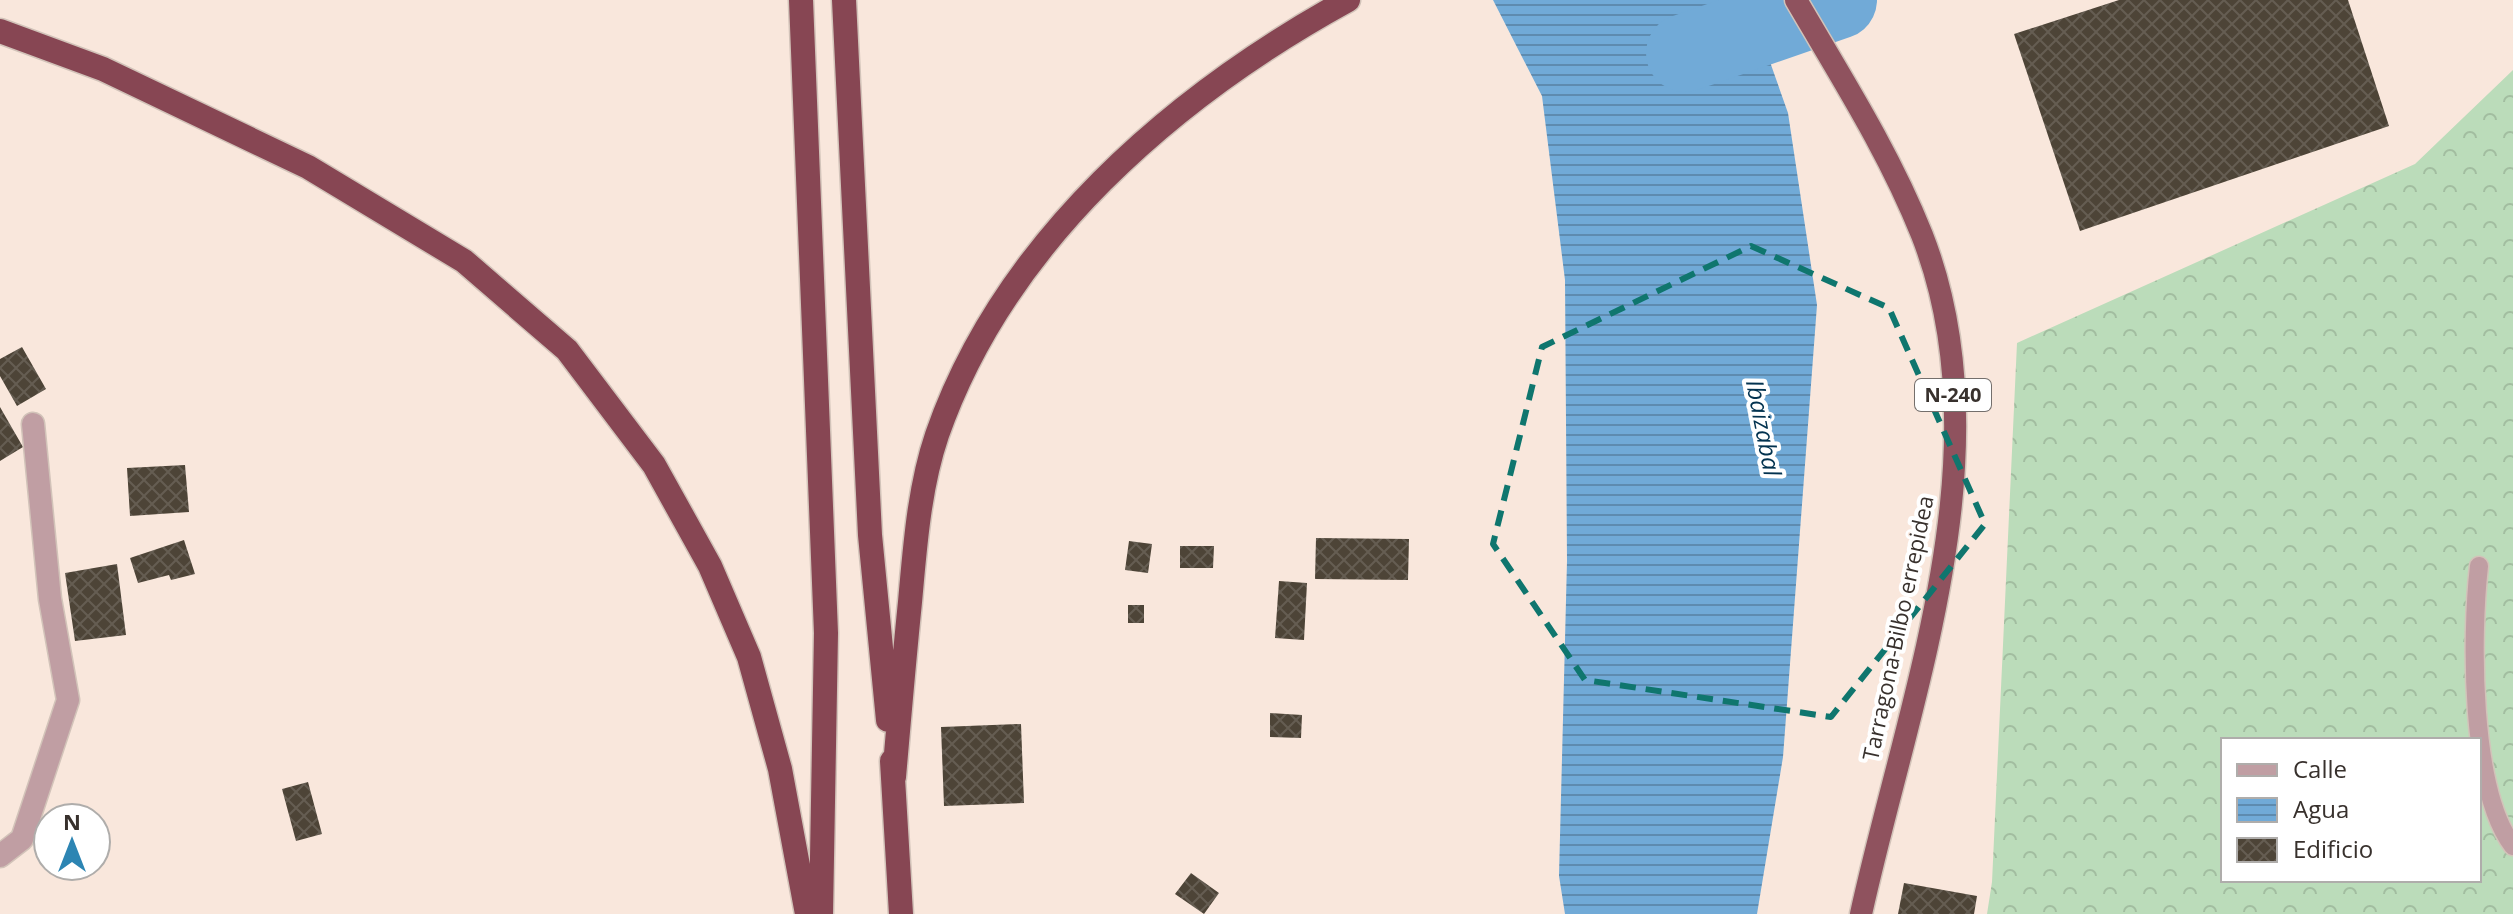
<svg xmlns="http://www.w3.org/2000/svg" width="2513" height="914" font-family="'Open Sans',sans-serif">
	<defs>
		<pattern id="forest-crowns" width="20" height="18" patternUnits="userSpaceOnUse" patternTransform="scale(2)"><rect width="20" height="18" fill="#bbdcba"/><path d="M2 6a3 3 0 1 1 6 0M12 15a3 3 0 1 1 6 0" fill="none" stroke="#a2bda0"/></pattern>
		<pattern id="water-rules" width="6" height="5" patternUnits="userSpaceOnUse" patternTransform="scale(2)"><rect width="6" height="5" fill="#71aad7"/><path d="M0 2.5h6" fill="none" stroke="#5e8baf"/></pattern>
		<pattern id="building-cross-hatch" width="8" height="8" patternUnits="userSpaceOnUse" patternTransform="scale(2)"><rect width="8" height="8" fill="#4d4437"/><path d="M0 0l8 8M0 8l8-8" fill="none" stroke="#655d52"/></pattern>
	</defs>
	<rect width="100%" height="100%" fill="#f9e7dc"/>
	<path fill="url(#forest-crowns)" fill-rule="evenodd" d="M2513 70V914H1987L1992 882 2017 343 2415 164ZM2223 740H2479V880H2223Z"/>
	<path fill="url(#water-rules)" d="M1493 0H1743L1758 28 1788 113 1817 305 1783 757 1757 914H1565L1559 876 1567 561 1565 280 1542 96Z"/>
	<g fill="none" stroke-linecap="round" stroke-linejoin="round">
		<path stroke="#71aad7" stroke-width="78" d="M1685 53 1838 0"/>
	</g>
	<path fill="url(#building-cross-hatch)" d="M2119 0H2348L2389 126 2080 231 2014 34Z
		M22 347 46 389 17 406 0 376V359Z
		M0 407 23 447 0 461Z
		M185 465 189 512 130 516 127 468Z
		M1316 538 1409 539 1408 580 1315 579Z
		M184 540 195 574 171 580 169 575 138 583 130 558Z
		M1129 541 1152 544 1148 573 1125 570Z
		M1180 546H1214L1213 568H1180Z
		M117 564 126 635 75 641 65 573Z
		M1279 581 1307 583 1304 640 1275 638Z
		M1128 605H1144V623H1128Z
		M1270 713 1302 715 1301 738 1270 737Z
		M1021 724 1024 803 944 806 941 727Z
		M308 782 322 834 296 841 282 789Z
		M1191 873 1219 893 1204 914 1175 894Z
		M1904 883 1977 896 1974 914H1898Z"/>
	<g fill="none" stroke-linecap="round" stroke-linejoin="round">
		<defs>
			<path id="service" d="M2479 566C2471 636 2470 790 2513 846"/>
			<path id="minor" d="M0 856 22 839 68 700 50 599 33 424"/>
			<path id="trunk" d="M1796 0C1841 77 1889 152 1922 235 2007 452 1908 700 1861 914"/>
			<path id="motorway" d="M801 0 826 633 821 914
				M844 0 870 535 888 720
				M0 31 103 69 308 167 464 261 567 350 654 465 710 566 749 657 780 769 807 914
				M892 761 901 914
				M894 777C899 719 904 661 910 602 915 547 919 488 937 435 1004 242 1173 96 1348 0"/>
		</defs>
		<use href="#service" stroke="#d2c3b9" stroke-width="21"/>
		<use href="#minor" stroke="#d2c3b9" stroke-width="25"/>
		<use href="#trunk" stroke="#d2c3b9" stroke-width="25"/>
		<use href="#motorway" stroke="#d2c3b9" stroke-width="27"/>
		<use href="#service" stroke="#c09ea3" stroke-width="18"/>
		<use href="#minor" stroke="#c09ea3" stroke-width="22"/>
		<use href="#trunk" stroke="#8f525e" stroke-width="22"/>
		<use href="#motorway" stroke="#874653" stroke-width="24"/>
	</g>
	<path fill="none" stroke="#0f766e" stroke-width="6" stroke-dasharray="16 10" stroke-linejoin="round" d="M1751 246 1889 308 1985 524 1831 717 1585 680 1493 544 1542 347Z"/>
	<g text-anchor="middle" stroke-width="8" stroke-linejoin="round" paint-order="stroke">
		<rect fill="#fff" stroke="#746f6c" stroke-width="2" x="1915" y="379" width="76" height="32" rx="6"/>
		<g font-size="20" font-weight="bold" fill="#38312d">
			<text x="1953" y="402">N-240</text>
		</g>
		<g font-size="22" fill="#38312d" stroke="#fff">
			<text transform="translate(1898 628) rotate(-78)" y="8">Tarragona-Bilbo errepidea</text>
		</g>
		<g font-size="24" font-style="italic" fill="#02324f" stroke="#fff">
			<text transform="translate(1763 428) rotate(79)" y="8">Ibaizabal</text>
		</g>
	</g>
	<rect x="2221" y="738" width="260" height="144" fill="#ffffff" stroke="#afadab" stroke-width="2"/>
	<rect x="2237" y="764" width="40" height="12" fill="#c09ea3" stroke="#afadab" stroke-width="2"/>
	<text x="2293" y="778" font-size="24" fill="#38312d">Calle</text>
	<rect x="2237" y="798" width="40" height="24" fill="url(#water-rules)" stroke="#afadab" stroke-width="2"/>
	<text x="2293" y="818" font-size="24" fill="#38312d">Agua</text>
	<rect x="2237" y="838" width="40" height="24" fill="url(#building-cross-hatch)" stroke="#afadab" stroke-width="2"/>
	<text x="2293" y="858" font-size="24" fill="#38312d">Edificio</text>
	<g transform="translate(72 842)"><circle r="38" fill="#ffffff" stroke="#afadab" stroke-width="2"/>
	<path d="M0-6L14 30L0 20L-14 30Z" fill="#2d85b3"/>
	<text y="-12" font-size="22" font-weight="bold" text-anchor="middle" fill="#38312d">N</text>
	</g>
</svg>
